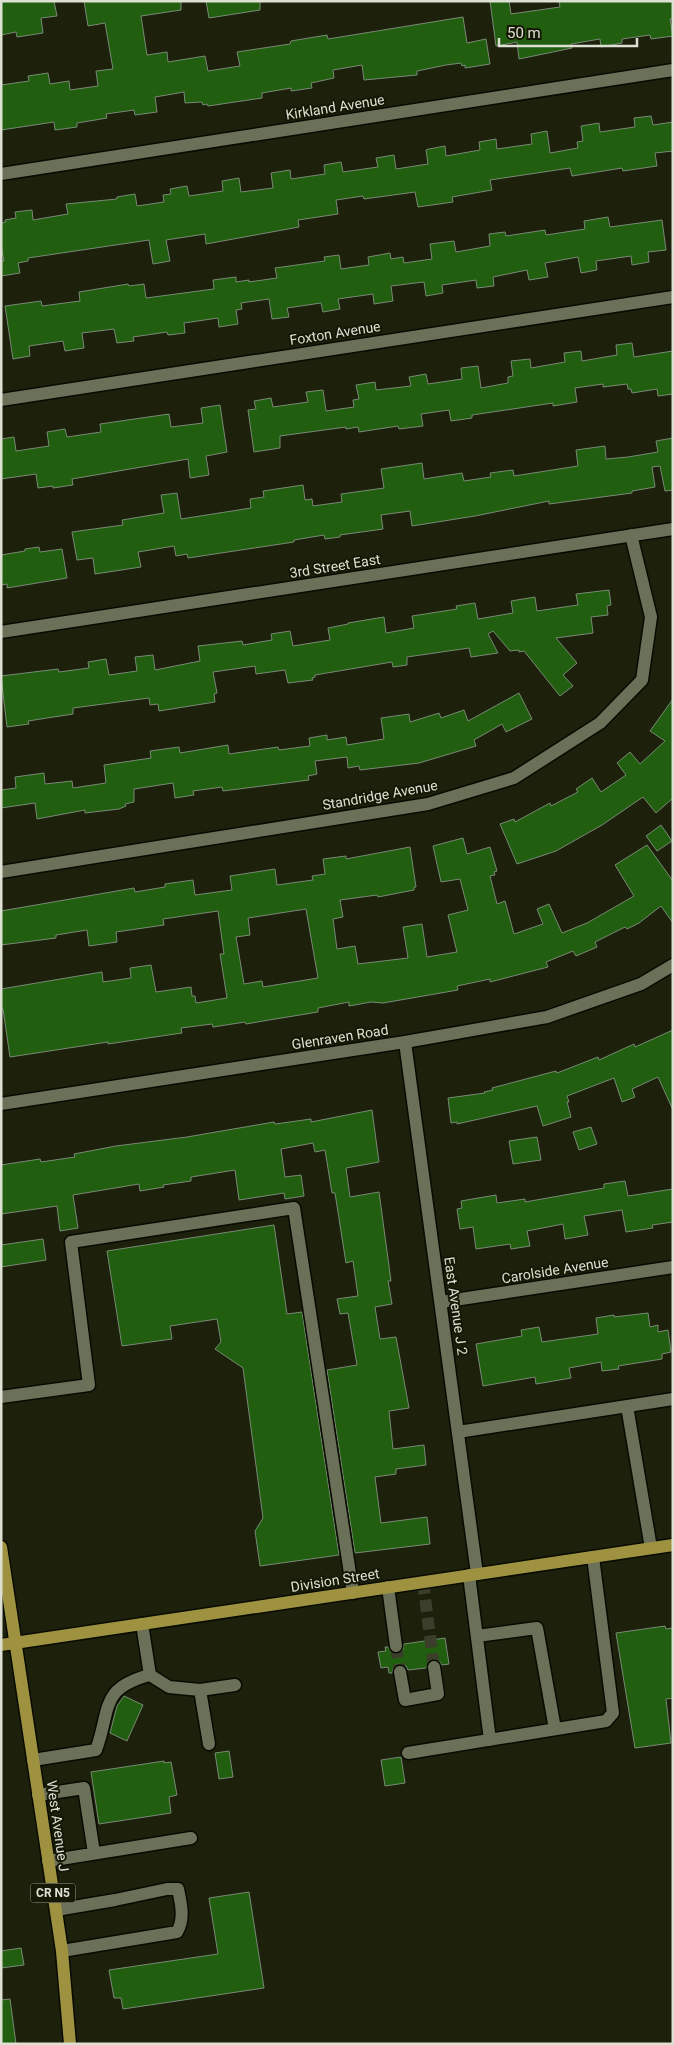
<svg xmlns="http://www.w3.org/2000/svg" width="674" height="2045" font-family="Roboto,sans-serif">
	<rect width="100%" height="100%" fill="#1d210c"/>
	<path fill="#215e0f" stroke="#788a74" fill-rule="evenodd" d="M1 1H54L57 16 41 18 43 33 17 37 16 32 1 35Z
		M84 1H181V10L141 16 147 55 167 52 168 62 205 56 208 71 240 66 237 52 290 44 291 41 327 35 328 39 463 17 467 43 486 39 490 64 465 68V65L462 66 461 63 446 65 417 71V75L364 80 362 65 333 70 334 78 311 83 312 88 291 91V88L262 93V98L208 106 207 104 203 105 202 102 185 103 184 92 155 97 157 112 135 115 134 110 106 114 107 118 77 123V127L55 130 54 122 1 130V85L29 81 28 76 48 73 50 84 69 81 70 90 98 86 96 71 113 69 105 23 88 26Z
		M206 1H260V10L209 18Z
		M490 1H509L511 14 560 7 559 1H673V19H670L673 36 651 39 650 35 622 39V43L601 47 600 39 571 44 572 48 519 59 517 42 496 46Z
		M651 116 653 125 673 122V151L655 153 657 166 623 171 622 168 572 176 570 168 490 180 492 190 452 197 453 202 418 207 415 192 364 199 363 196 336 200 338 214 298 220 299 227 206 244 205 234 166 240 170 261 153 264 149 240 28 258V261L18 263 20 273 1 276V261H4L1 245V223L6 222 5 220 16 218 15 212 32 210 33 220 68 214 66 204 117 199V197L135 194 137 206 164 202 163 195 171 194 170 189 187 186 189 196 223 191 222 181 239 178 241 192 273 188 271 173 290 170 291 179 325 174 324 165 341 162 343 172 378 167 376 158 394 155 396 169 428 164 426 150 429 149 445 146 446 156 480 150 479 142 496 139 497 149 532 144 531 134 547 131 550 153 578 148 577 142 583 141 581 126 599 123 600 132 635 127 634 118Z
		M608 217 610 227 662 220 666 250 648 252 649 262 632 265 631 256 596 261 597 270 581 273 578 257 545 263 548 277 529 280 527 270 493 277 494 286 477 288 476 280 442 285 443 293 426 296 424 282 391 286 393 301 374 304 373 294 338 299 340 309 323 312 321 303 287 308 289 317 272 319 269 299 241 303 242 309 236 310 238 324 219 327 218 318 184 323 185 333 168 335 167 332 133 337 134 341 117 343 114 329 82 333 84 348 65 351 63 341 29 346 30 356 13 359 5 306 41 301 42 306 80 301 79 292 128 284 129 286 144 284 146 298 214 289 213 280 236 277V282L249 280V282L277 278 275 268 325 261 324 257 339 255 341 269 369 265 368 257 390 253 391 259 403 257 404 263 432 259 430 244 454 241 456 252 490 246 489 234 505 232 506 236 545 230 546 235 585 229 584 221Z
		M632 343 634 357 673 351V394L658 396 657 389 632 393 631 389H628L627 384 603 387V384L575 388 577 402 553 406V403L472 415V418L451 421 449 410 421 414 423 426 399 429 398 426 359 432 358 427 346 429V427L280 436V448L254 452 248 410 256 409 254 401 271 398 273 407 308 402 306 392 323 390 326 411 354 407 353 400 359 399 356 385 375 382 376 390 411 386 409 377 426 374 428 384 462 379 461 368 478 366 481 388 508 383V377L513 376 511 361 530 359 531 368 565 362 564 353 581 351 582 361 617 355 616 345Z
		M220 405 227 452 206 456 209 475 190 478 188 459 72 479 73 485 53 488V486L38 488 36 474 1 479V439L14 437 16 451 49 446 47 432 65 429 67 437 101 432 100 424 169 414 171 427 203 423 201 408Z
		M673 438V490L665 491 660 466 652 467 655 487 632 491V493L549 504V501L475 516 412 526 410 511 381 515 383 529 340 535V537L325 539 324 535 294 540V542L188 558 187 554 176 556 174 546 138 552 141 567 95 574 93 558 77 560 72 532 123 525 122 520 164 513 161 495 177 493 181 519 251 508 250 499 264 497 263 491 303 485 305 500 312 499 313 506 342 502 341 494 384 488 381 469 422 463 424 479 462 473 464 481 491 477 490 473 513 470 514 476 578 466 576 450 605 446 606 459 628 457 658 452 656 441Z
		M39 547 40 552 62 549 67 578 7 588V584L1 585V555L25 551V549Z
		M609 590 611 605 607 606 608 615 591 617 593 633 556 638 577 663 563 675 573 686 560 696 524 651 519 652V650L510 651 493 631 488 634 498 653 471 657 469 648 407 657V665L393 667 392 662 315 675V677L312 678 313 680 288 683 285 670 256 674 255 666 213 672 217 693 214 694 215 702 159 711 158 704 150 705 149 698 73 708V714L28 721 29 724 7 727 1 676 58 669 59 672 89 668 88 662 106 659 109 675 137 671 135 657 153 655 155 670 200 661 198 646 242 641 243 645 272 640 271 634 290 631 293 646 330 640 328 628 348 624V623L384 617 386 633 414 628 412 616 457 609 456 606 475 603 478 619 513 613 511 601 535 597 537 611 578 605 576 594Z
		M519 693 532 719 506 732 502 724 474 740 476 746 419 763 360 770 359 766 348 768 347 757 315 761 317 774 308 776 309 780 223 791 222 787 193 791 194 795 175 798 173 783 134 789V802L125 804 126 806 119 809 85 813V810L37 819 35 803 1 808V790L16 788 15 777 44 773 45 784 72 781 73 788 106 783 104 765 151 758 150 751 179 747 180 753 228 745 229 754 278 747 279 750 310 746 309 738 327 735V740L346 737 347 745 384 739 381 718 409 714 410 722 439 713 441 718 464 710 468 721Z
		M673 699V798L656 813 643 797 602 825 556 851 517 864 500 824 514 819 515 822 550 803 551 806 578 792 576 789 592 778 601 792 626 775 617 763 630 752 640 764 665 741 650 731Z
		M661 825 672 841 657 851 646 836Z
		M463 838 467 854 490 847 497 871 494 872 495 875 490 876 497 904 505 901 514 934 543 924 537 909 549 904 562 933 587 923 634 896 615 865 647 845 673 881V923L661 906 639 923 627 929 625 927 595 942 597 947 576 956 573 951 546 962 548 967 490 982V979L457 986 458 990 383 1003 371 1002 349 1006V1002L318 1008V1012L269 1020 246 1024 245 1022 213 1027 212 1024 181 1028 182 1033 148 1038 108 1044V1042L10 1057 3 1009H1V989L102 972 103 982 131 978 130 968 151 965 156 992 191 987 192 996H195L196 1003 227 998 220 954H224L218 911 163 919 164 925 116 932 117 942 89 946 87 930 56 935V938L1 945V911L134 888 135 892 165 887V884L193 880 195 895 232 890 230 876 275 869 277 885 313 880 312 876 325 874 323 859 346 856V859L410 847 416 887H414V890L378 897 377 895 340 900 343 917 333 919 337 949 355 946 358 964 408 958 403 927 422 924 427 957 457 952 448 915 468 910 460 879 441 882 433 846ZM306 909 318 978 263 987 262 981 244 984 236 937 250 935 248 918Z
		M673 1030V1110L658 1077 632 1089 635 1097 622 1102 614 1078 567 1096 569 1102H567L571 1117 543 1126 537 1106 457 1124V1122L451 1123 448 1098 485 1093 484 1092 493 1090 492 1088 556 1071 557 1073 598 1057 599 1060 634 1044 635 1047Z
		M372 1110 379 1162 346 1168 350 1197 379 1192 391 1281H388L392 1304 375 1307 380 1339 396 1337 409 1408 389 1411 393 1449 424 1445 426 1465 396 1469V1474L375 1477 381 1523 427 1517 430 1544 355 1553 327 1370 357 1365 348 1313 340 1314 337 1299 358 1296 353 1261 346 1263 335 1193H332L325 1150 315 1152 313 1143 281 1149 285 1177 301 1175 304 1196 285 1199 284 1193 239 1200 235 1170 191 1177V1181L163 1185 164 1187 140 1191 139 1184 73 1195 78 1228 60 1231 57 1206 1 1214V1165L40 1159 41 1162 75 1157 74 1154 116 1146 187 1137 274 1122 275 1124 311 1119V1122Z
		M591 1127 597 1144 579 1150 573 1132Z
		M537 1137 541 1160 513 1164 509 1141Z
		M625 1181 628 1196 673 1189V1222L652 1225 653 1228 626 1232 622 1210 584 1216 588 1235 565 1239 563 1224 527 1231 530 1246 511 1249 510 1244 476 1249 473 1227 460 1229 457 1209 462 1208 461 1201 496 1195 497 1203 525 1199V1202L604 1188V1184Z
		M274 1225 287 1314 302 1312 339 1555 260 1566 255 1531 263 1518 243 1368 215 1349 221 1342 217 1319 170 1326 172 1339 122 1346 107 1251Z
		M43 1239 46 1260 1 1267V1245Z
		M648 1313 650 1327 658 1325V1332L668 1330 671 1352 662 1354V1359L618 1366 619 1369 602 1371 601 1362 569 1368 571 1378 536 1384 535 1377 483 1386 476 1344 522 1336 521 1330 539 1327 542 1342 598 1334 596 1318 614 1315V1317Z
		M665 1626 666 1629 673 1628V1698L666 1699 671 1743 635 1748 616 1633Z
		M445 1638 449 1664 442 1665 440 1662 433 1659 429 1661 426 1668 408 1670 406 1666 399 1664 394 1666 392 1673H389L388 1667 381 1668 378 1652 386 1651 385 1647H388L392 1653 398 1654 403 1650 404 1644Z
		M124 1696 143 1705 127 1741 110 1733 117 1706Z
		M229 1751 233 1777 219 1779 215 1753Z
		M401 1757 405 1783 385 1786 381 1760Z
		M164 1761V1763L171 1762 177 1795 169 1797 171 1813 99 1824 91 1772Z
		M249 1892 264 1988 123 2009 121 1998H114L109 1970 218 1954 209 1898Z
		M21 1948 24 1965 1 1968V1951Z
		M10 1999 16 2044H1V2000Z"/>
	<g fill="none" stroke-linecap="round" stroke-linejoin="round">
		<path stroke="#3a3e2a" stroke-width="12" stroke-dasharray="12 6" stroke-linecap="butt" d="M423 1582 434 1667
			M396 1646 400 1672"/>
		<defs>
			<path id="minor" d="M1 174 673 70
				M1 400 673 297
				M1 632 673 529
				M1 872 428 804 514 778 600 723 642 680 651 617 631 535
				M405 1042 477 1574
				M1 1104 405 1042 547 1017 641 984 673 965
				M441 1302 673 1267
				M1 1397 89 1385 71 1242 294 1208 353 1593
				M627 1406 651 1548
				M458 1432 673 1399
				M469 1575 490 1740
				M388 1587 396 1646
				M477 1636 537 1628 555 1729
				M400 1672 405 1700 438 1694 434 1667
				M150 1675 169 1687 200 1690 209 1744
				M200 1690 235 1685
				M408 1753 606 1721 613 1713 593 1557
				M33 1760 96 1750C111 1710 99 1688 150 1675L142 1624
				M38 1795 84 1788 94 1853
				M48 1861 191 1838
				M56 1910 115 1900 167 1889H178C181 1903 185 1919 177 1932L62 1951"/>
			<path id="major" d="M1 1547 62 1951 70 2044
				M1 1645 673 1545"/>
		</defs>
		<use href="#minor" stroke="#080b00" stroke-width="15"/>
		<use href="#major" stroke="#080b00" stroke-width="15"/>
		<use href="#minor" stroke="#6b7058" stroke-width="12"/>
		<use href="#major" stroke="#9e9241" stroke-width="12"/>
	</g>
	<g text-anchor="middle" stroke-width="4" stroke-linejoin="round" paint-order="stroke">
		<rect fill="#141804" stroke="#a1a494" stroke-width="1" x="30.5" y="1883.5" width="45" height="19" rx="4"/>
		<g font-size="12" font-weight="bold" fill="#dde0d2">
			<text x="53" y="1897">CR N5</text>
		</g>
		<g font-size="14" fill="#dde0d2" stroke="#141804">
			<text transform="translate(335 107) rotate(-9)" y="5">Kirkland Avenue</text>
			<text transform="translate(335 333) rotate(-9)" y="5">Foxton Avenue</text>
			<text transform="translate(335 566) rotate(-9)" y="5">3rd Street East</text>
			<text transform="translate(380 795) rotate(-10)" y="5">Standridge Avenue</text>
			<text transform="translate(340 1037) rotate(-9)" y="5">Glenraven Road</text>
			<text transform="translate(555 1270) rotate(-9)" y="5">Carolside Avenue</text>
			<text transform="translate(456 1306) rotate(82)" y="5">East Avenue J 2</text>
			<text transform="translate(335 1580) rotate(-9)" y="5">Division Street</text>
			<text transform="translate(58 1826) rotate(82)" y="5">West Avenue J</text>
		</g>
	</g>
	<rect width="674" height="2045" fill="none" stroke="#dde0d2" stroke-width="5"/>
	<path d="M499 38v8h138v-8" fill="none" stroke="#dde0d2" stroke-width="2.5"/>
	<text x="507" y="38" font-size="15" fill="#dde0d2" stroke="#141804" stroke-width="4" paint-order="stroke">50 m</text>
</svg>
